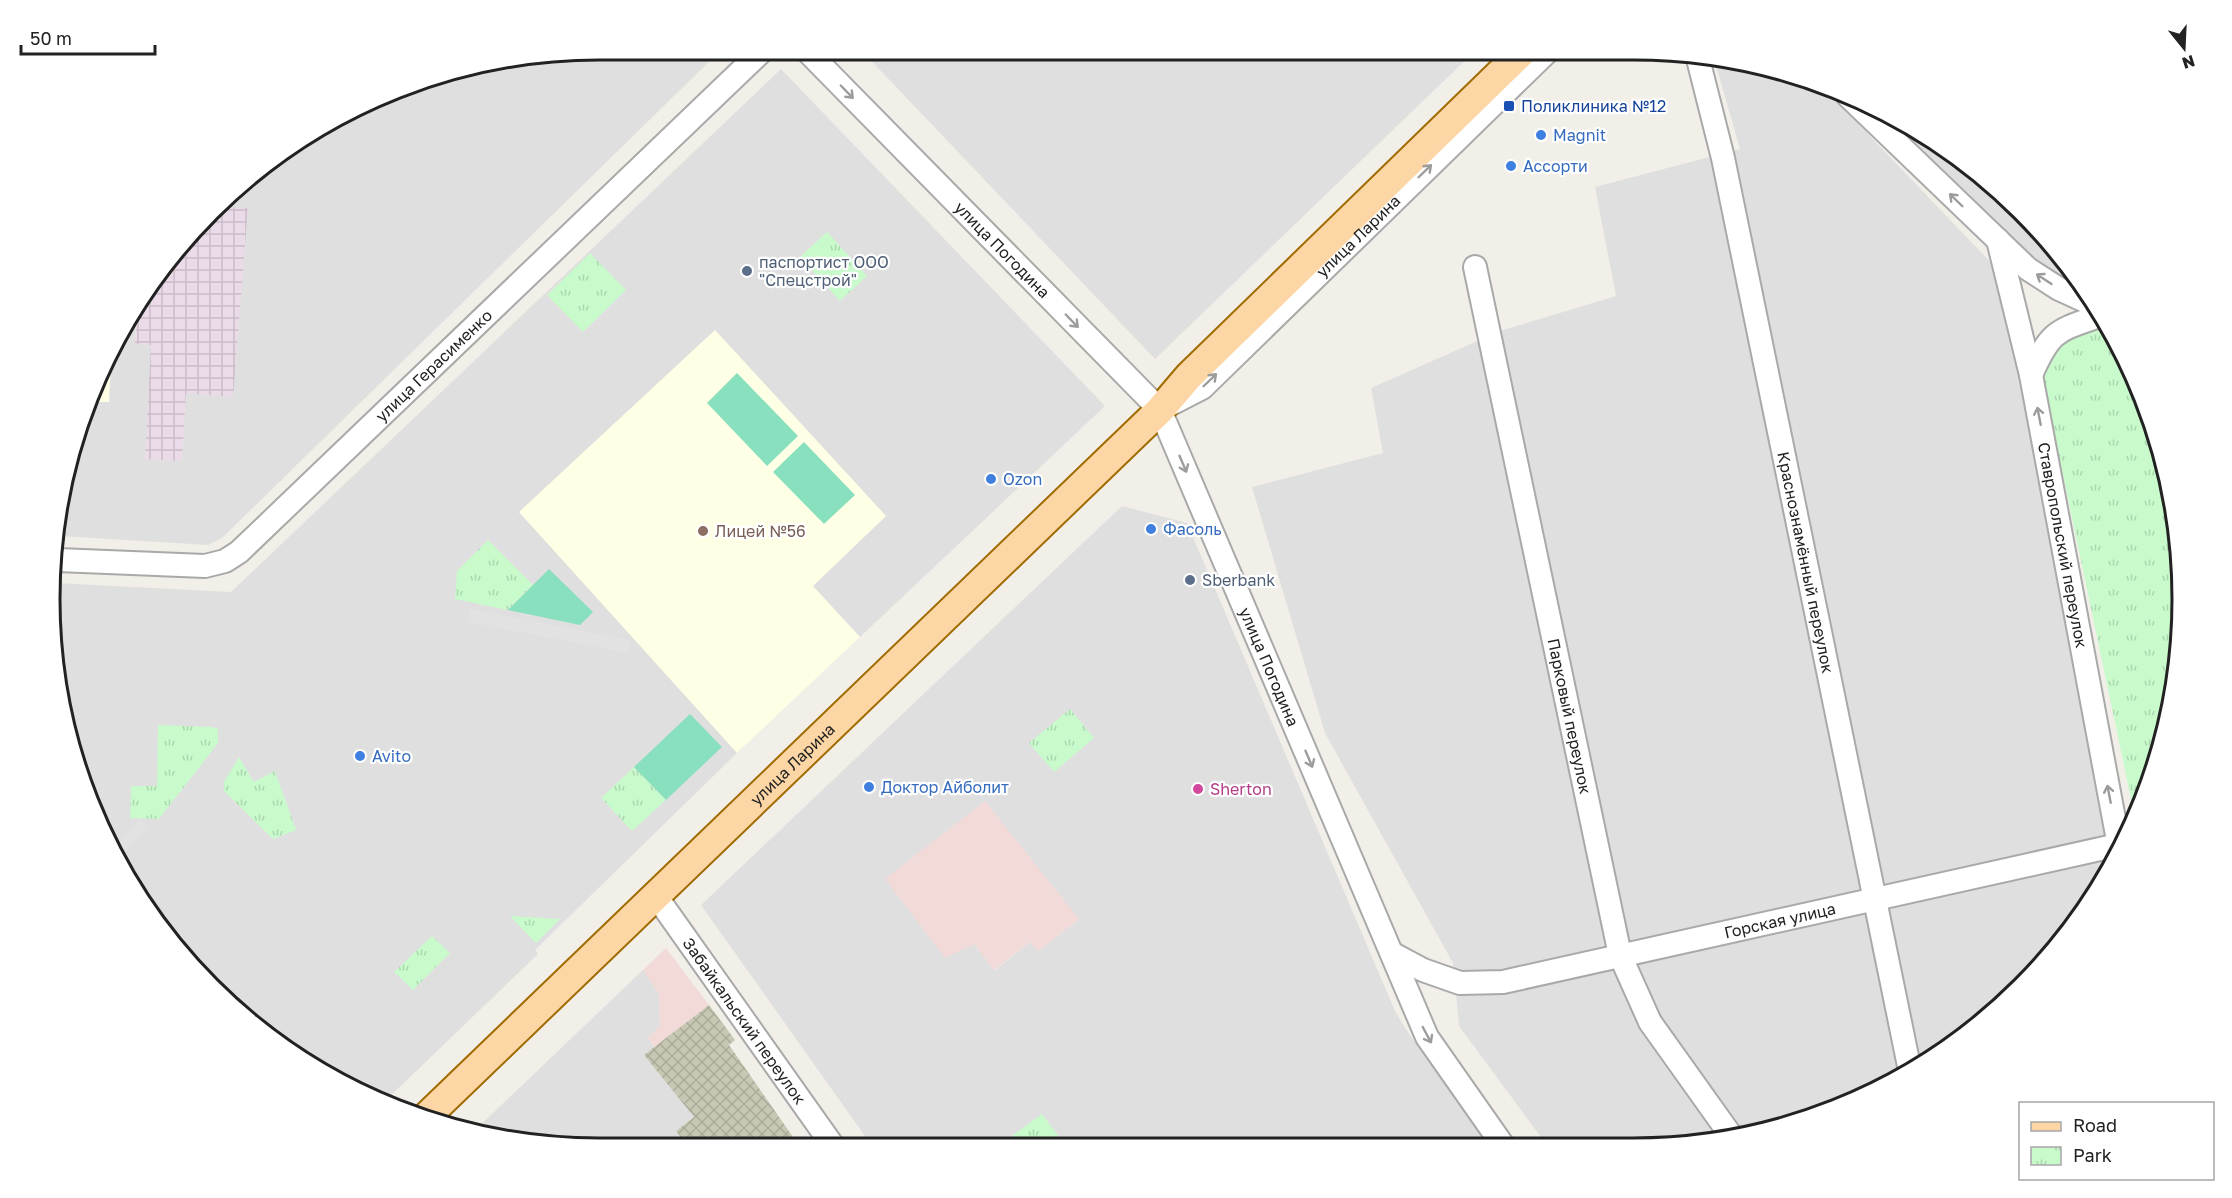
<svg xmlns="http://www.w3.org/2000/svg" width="2232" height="1198" font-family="'Golos Text',sans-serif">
	<defs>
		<pattern id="industrial-grid" width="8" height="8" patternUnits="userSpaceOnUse" patternTransform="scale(1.5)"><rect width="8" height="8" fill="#ebdbe8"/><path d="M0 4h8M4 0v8" fill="none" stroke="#c9bcc7"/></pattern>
		<pattern id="construction-cross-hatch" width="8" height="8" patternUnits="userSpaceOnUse" patternTransform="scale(1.5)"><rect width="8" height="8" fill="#c7c7b4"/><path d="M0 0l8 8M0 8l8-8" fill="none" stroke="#abab9a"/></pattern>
		<pattern id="park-tufts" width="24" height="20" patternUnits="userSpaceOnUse" patternTransform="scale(1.5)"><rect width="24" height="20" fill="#c8facc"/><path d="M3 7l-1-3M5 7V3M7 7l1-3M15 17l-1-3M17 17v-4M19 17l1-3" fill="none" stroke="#acd6af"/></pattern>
	</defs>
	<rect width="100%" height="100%" fill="#f2efe9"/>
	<path fill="#e0dfdf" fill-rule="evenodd" d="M599 50H721L222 538 208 545 60 536 68 457 137 306 135 344H151L181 461 186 393 248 209 223 207 264 163 422 79Z
		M861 50H1476L1155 359Z
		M1714 58 1776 68 1822 86 1998 270 2116 856 2046 962 1939 1056 1843 1107 1705 1144H1546L1459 1026 1453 963 1325 733 1252 487 1383 453 1371 388 1500 331 1616 296 1595 187 1740 149Z
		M781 69 1105 406 737 753 535 950 538 954 384 1102 356 1092 210 987 106 842 68 741 51 635 56 583 231 592Z
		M1857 99 1876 106 1968 163 2046 237 2086 292 2041 271Z
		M1122 506 1187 523 1395 1011 1405 1028 1488 1144 872 1146 701 905ZM1079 919 1038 951 1030 942 995 970 974 944Z
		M643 970 659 993 660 1026 648 1038 655 1047 644 1055 694 1117 676 1131 688 1147H563L473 1132Z"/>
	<path fill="#f2dad9" d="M985 801 1079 919 1038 951 1030 942 994 970 974 944 945 958 885 879Z
		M666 948 709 1005 655 1047 648 1038 660 1026 659 994 643 970Z"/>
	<path fill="url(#industrial-grid)" d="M223 207 248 208 233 397 186 393 182 461 145 459 151 345 135 344 137 306 142 294Z"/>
	<path fill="#ffffe5" d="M715 330 886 516 813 586 860 637 737 753 519 512Z
		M111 362 109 402H93Z"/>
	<path fill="url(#construction-cross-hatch)" d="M709 1005 735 1040 729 1045 800 1147H688L676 1131 694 1117 644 1055Z"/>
	<path fill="url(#park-tufts)" d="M827 232 867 276 840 301 800 257Z
		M590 253 626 290 583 332 547 295Z
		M2104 317 2109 325 2153 423 2178 528 2181 635 2164 742 2135 818 2044 384V369L2054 345Z
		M488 540 533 585 508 610 455 599 457 571Z
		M1070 709 1094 738 1054 772 1029 743Z
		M158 725 212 727 218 729V743L159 819 130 818 131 786H157Z
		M239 757 254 782 275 771 296 830 273 839 224 791V782Z
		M634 767 666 800 632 831 601 798Z
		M510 916 560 919 536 943Z
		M432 936 450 953 413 990 394 972Z
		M1042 1114 1066 1146H1019L1012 1136Z"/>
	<path fill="#88e0be" d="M737 373 798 436 767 466 707 403Z
		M804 442 855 495 824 524 773 472Z
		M549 569 593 612 580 625 508 610Z
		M690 714 722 747 666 800 634 767Z"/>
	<path fill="#e2e2e2" d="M471 609 630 640 627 653 468 622Z
		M140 819 149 827 119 858 112 850Z"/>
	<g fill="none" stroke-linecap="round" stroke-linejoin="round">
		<defs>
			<g id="minor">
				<path id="s1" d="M806 50 1160 410 1427 1037 1502 1144"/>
				<path id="s2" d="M1697 55 1723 158 1910 1071"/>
				<path d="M1848 96 2028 269 2059 289 2096 306"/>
				<path id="s3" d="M1998 240 2031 375 2120 851"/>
				<path id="s4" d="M1475 267 1620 955 1650 1022 1732 1137"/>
				<path d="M2031 375C2051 329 2057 331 2102 315"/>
				<path id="s5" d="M1169 405 1202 388 1548 51"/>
				<path id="s6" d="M58 560 205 566 225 561 239 552 763 50"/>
				<path id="s7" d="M656 896 833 1146"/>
				<path id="s8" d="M1393 954 1423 970 1460 983 1503 982 2118 845"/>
			</g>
			<g id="major">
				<path id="s9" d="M425 1118 1160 410 1189 376 1523 51"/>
			</g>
		</defs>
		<use href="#minor" stroke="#a9a9a9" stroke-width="26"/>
		<use href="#major" stroke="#a06b00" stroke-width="32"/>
		<use href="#minor" stroke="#fff" stroke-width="22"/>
		<use href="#major" stroke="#fcd6a4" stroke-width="28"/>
	</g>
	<defs><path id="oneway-shaft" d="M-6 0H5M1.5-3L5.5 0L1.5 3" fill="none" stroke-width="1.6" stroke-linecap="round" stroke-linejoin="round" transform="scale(1.5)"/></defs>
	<g stroke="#9c9c9c">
		<use href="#oneway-shaft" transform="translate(847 92) rotate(46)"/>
		<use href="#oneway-shaft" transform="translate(1425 171) rotate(-44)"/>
		<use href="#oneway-shaft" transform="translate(1956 200) rotate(-136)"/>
		<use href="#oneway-shaft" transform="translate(2044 279) rotate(-147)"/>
		<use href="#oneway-shaft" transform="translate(1072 321) rotate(46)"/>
		<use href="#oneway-shaft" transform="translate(1210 380) rotate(-44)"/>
		<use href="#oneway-shaft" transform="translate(2039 416) rotate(-101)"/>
		<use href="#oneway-shaft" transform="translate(1183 464) rotate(67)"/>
		<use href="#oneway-shaft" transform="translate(1309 759) rotate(67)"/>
		<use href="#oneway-shaft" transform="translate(2109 794) rotate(-101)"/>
		<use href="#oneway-shaft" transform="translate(1427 1035) rotate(62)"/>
	</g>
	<rect fill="#1a4fb4" stroke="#fff" stroke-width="2" x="1503" y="100" width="12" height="12" rx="3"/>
	<g fill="#3f7fe0" stroke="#fff" stroke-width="2">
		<circle cx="1541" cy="135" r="6"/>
		<circle cx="1511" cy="166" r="6"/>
		<circle cx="991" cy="479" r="6"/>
		<circle cx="1151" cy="529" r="6"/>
		<circle cx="360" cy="756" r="6"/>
		<circle cx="869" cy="787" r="6"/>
	</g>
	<g fill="#5c6f8a" stroke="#fff" stroke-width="2">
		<circle cx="747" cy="271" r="6"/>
		<circle cx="1190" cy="580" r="6"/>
	</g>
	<circle fill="#8d6e63" stroke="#fff" stroke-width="2" cx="703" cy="531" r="6"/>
	<circle fill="#d1479c" stroke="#fff" stroke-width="2" cx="1198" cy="789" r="6"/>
	<g text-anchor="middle" stroke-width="4.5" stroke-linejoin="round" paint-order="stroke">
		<g font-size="16" fill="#164399" stroke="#fff" text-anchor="start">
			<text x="1521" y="112">Поликлиника №12</text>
		</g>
		<g font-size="16" fill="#366cbe" stroke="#fff" text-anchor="start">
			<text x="1553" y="141">Magnit</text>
			<text x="1523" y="172">Ассорти</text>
			<text x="1003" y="485">Ozon</text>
			<text x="1163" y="535">Фасоль</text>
			<text x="372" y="762">Avito</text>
			<text x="881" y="793">Доктор Айболит</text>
		</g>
		<g font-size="16" fill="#222" stroke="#fff">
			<text dy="6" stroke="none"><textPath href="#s5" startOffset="255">улица Ларина</textPath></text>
			<text dy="6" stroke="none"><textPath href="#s1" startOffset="280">улица Погодина</textPath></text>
			<text dy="6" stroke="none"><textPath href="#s6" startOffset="454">улица Герасименко</textPath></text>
			<text dy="6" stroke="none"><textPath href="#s3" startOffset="312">Ставропольский переулок</textPath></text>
			<text dy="6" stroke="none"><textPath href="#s2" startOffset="519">Краснознамённый переулок</textPath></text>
			<text dy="6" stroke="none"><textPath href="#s1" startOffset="784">улица Погодина</textPath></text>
			<text dy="6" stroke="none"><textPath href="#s4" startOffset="459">Парковый переулок</textPath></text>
			<text dy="6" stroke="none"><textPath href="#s9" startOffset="510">улица Ларина</textPath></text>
			<text dy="6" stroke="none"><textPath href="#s8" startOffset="400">Горская улица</textPath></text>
			<text dy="6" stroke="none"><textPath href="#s7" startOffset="153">Забайкальский переулок</textPath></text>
		</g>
		<g font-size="16" fill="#4e5e75" stroke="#fff" text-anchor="start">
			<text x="759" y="268">паспортист ООО<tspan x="759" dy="18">"Спецстрой"</tspan></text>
			<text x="1202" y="586">Sberbank</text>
		</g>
		<g font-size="16" fill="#785e54" stroke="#fff" text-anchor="start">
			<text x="715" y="537">Лицей №56</text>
		</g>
		<g font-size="16" fill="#b23c85" stroke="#fff" text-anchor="start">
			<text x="1210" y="795">Sherton</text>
		</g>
	</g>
	<path d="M0 0H2232V1198H0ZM599 60H1633A539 539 0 0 1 2172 599V599A539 539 0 0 1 1633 1138H599A539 539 0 0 1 60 599V599A539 539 0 0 1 599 60Z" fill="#fff" fill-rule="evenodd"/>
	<path fill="none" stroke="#222" stroke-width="3" d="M599 60H1633A539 539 0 0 1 2172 599V599A539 539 0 0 1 1633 1138H599A539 539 0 0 1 60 599V599A539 539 0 0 1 599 60Z"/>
	<rect x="2019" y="1102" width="195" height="78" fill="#ffffff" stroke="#a7a7a7" stroke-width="1.5"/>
	<rect x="2031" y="1122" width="30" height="9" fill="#fcd6a4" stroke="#a7a7a7" stroke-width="1.5"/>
	<text x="2073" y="1132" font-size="18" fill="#222222">Road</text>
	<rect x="2031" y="1147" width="30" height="18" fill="url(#park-tufts)" stroke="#a7a7a7" stroke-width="1.5"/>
	<text x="2073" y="1162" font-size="18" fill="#222222">Park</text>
	<g transform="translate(2184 48) rotate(162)" stroke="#ffffff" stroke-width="4.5" paint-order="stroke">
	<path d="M0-4.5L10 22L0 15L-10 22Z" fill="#222222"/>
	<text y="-9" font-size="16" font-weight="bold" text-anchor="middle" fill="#222222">N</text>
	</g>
	<path d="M21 45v9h134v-9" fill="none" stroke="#222222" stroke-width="3"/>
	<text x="30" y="45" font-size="18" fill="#222222" stroke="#ffffff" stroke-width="4.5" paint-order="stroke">50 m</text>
</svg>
